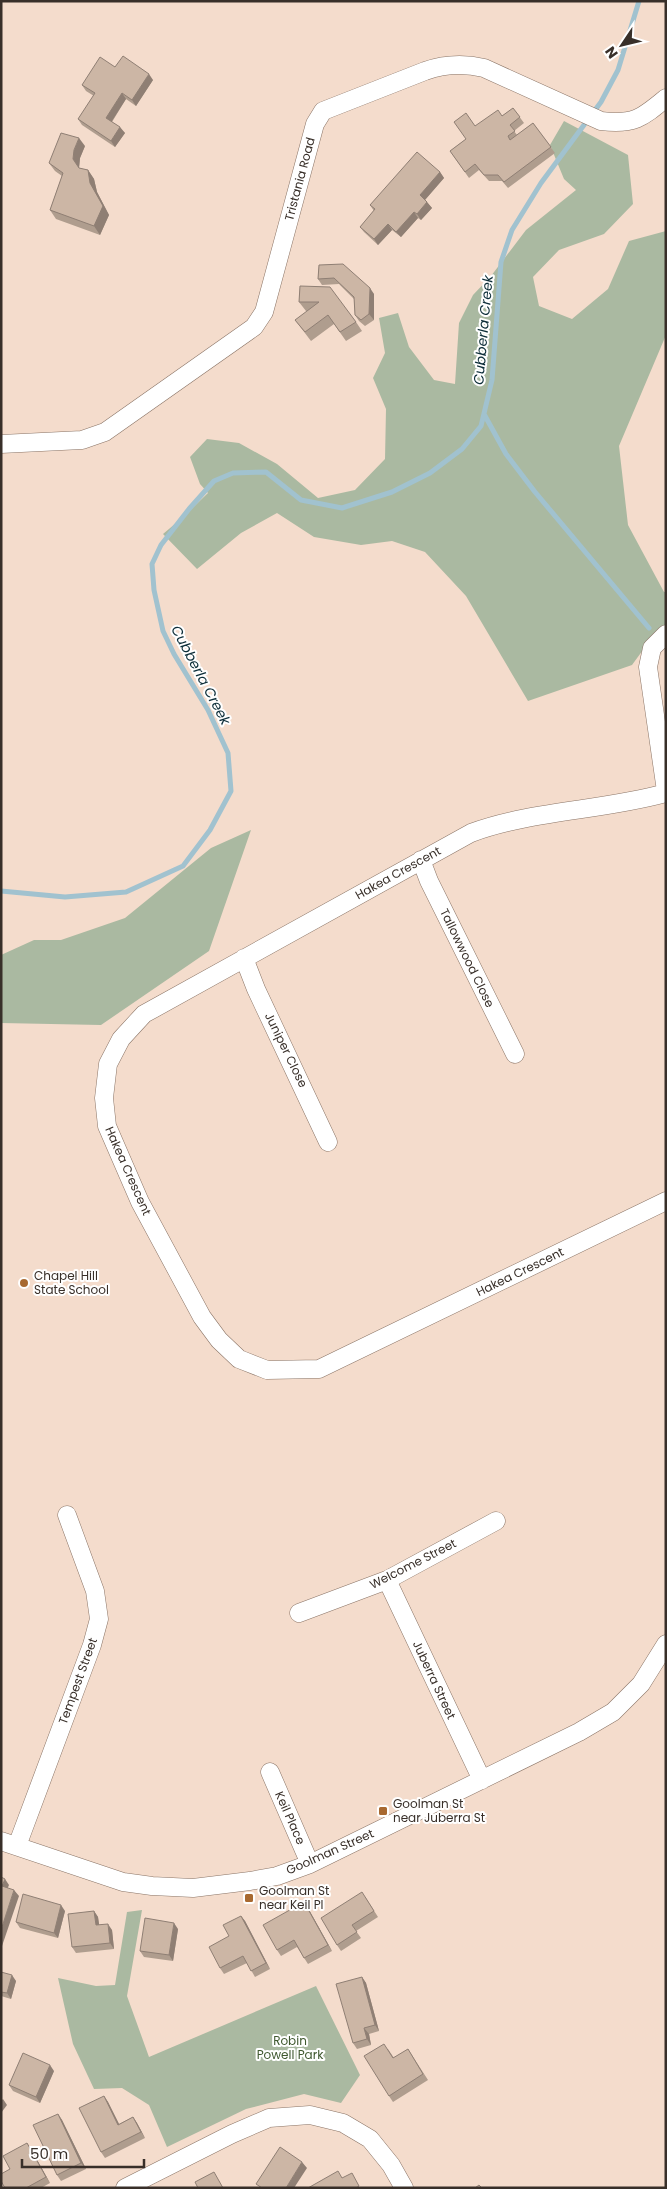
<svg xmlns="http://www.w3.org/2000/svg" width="667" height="2189" font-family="Poppins,sans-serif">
	<rect width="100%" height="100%" fill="#f4dccc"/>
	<path fill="#aab9a1" d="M564 121 628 155 633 204 604 234 559 250 533 277 539 306 572 319 608 289 629 241 666 231V335L619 446 628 525 664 592H666V625L659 628 632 665 528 701 466 596 425 552 392 541 361 545 314 537 277 513 241 533 197 569 163 534 182 518 208 493 200 484 190 457 207 439 239 443 277 464 318 498 355 490 385 459 386 409 373 378 385 353 379 318 398 313 409 347 434 380 455 384 459 323 473 295 491 276 526 230 576 190 564 179 550 145Z
		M251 830 209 951 101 1025 1 1023V955L34 940H61L125 918 211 848Z
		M142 1910 127 1996 149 2057 316 1986 360 2075 341 2103 304 2094 246 2109 167 2147 149 2105 122 2088 94 2089 73 2044 58 1978 96 1986 115 1985 127 1912Z"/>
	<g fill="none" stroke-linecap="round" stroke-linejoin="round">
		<path stroke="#a1c2cf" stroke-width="5" d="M484 414 506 454 535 492 649 628
			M1 891 65 897 126 892 183 866 210 830 231 791 228 753 208 710 174 654 163 631 154 590 152 564 161 545 189 509 214 481 233 473 266 472 301 500 342 508 392 492 430 473 462 449 481 426 492 380 501 262 512 230 541 183 601 102 618 70 639 1"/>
		<defs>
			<path id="minor" d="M1 444 82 440 105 432 254 327 264 312 315 124 323 111 425 71C445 64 463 63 484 68L601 121C634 125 642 118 666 98
				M666 634 652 648 648 667 666 791
				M666 793C602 811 534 810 471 833L144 1014 121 1039 108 1064 104 1098 107 1126 140 1202 202 1317 219 1340 239 1359 267 1370 319 1369 666 1201
				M421 860 429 881 515 1054
				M244 958 256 989 328 1142
				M387 1580 482 1780
				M299 1613 387 1580 496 1521
				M270 1772 310 1864
				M1 1841 123 1882 152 1886 193 1888 250 1881 277 1876 310 1864 579 1732 613 1712 641 1684 666 1644
				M17 1846 92 1645 99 1619 95 1591 67 1515
				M125 2188 232 2134 269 2118 310 2115 343 2123 370 2139 391 2165 404 2188"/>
		</defs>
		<use href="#minor" stroke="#8a7466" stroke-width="19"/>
		<use href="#minor" stroke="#fff" stroke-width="18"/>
	</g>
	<path fill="#af9d8e" d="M115 67 153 80 136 106 126 99 112 122 125 133 115 147 82 125 78 119 94 96 86 91 82 85Z
		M513 108 524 123 514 131 517 135 533 123 555 153 508 188 502 181H489L479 170 469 178 450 151 466 139 475 126 502 116Z
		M85 146 80 158 79 168 88 170 94 179 97 192 109 215 100 235 56 219 50 210 62 176 55 171 49 163Z
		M440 172 444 178 425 200 432 208 421 220 418 218 401 237 392 230 378 245 364 232 360 227 374 211 370 205Z
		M319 265 374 294V320L365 326 359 321 355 315 354 299 339 284 322 285 318 279Z
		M300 286 356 322 362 331 346 341 334 324 311 341 295 320 308 311H306L299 302Z
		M366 1898 378 1917 356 1931 361 1938 341 1951 337 1945Z
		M304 1902 308 1908 332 1951 308 1964 297 1947 281 1956 277 1950Z
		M65 1911 58 1938 20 1928 16 1922Z
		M94 1911 98 1917 99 1925 112 1930 114 1949 76 1953 72 1947Z
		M241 1916 245 1921 270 1969 255 1977 247 1963 224 1974 220 1968 229 1936Z
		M178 1929 173 1961 144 1957 140 1951Z
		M1 1972 16 1981 11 1999 1 1996Z
		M362 1977 366 1983 379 2031 369 2034 371 2045 357 2049 353 2043Z
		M388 2049 394 2058 408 2049 428 2080 393 2102 389 2096Z
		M54 2071 40 2103 13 2091 9 2085Z
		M104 2096 108 2102 119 2124 133 2117 137 2123 145 2138 105 2158 101 2152Z
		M58 2114 62 2120 86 2169 61 2181 57 2175Z
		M27 2143 31 2149 50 2183 41 2188H5L10 2169Z"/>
	<path fill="#8f7f74" d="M149 74 153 80 136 106 132 100Z
		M122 93 126 99 110 124 106 118Z
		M120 127 125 133 115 147 111 141Z
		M79 138 85 146 80 158 79 168 73 159 74 150Z
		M88 170 94 179 97 192 109 215 100 235 94 226 90 183Z
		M440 172 444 178 424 201 420 195Z
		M427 202 432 208 421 220 417 214Z
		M414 212 418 218 401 237 396 232Z
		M388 224 392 230 378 245 374 239Z
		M370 288 374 294V320L369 314Z
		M5 1879 9 1885 6 1892 2 1886Z
		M14 1890 19 1896 2 1946 1 1945V1930Z
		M304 1902 308 1908 332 1951 328 1945Z
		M61 1905 65 1911 58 1938 54 1933Z
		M94 1911 98 1917 100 1931 96 1925Z
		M241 1916 245 1921 270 1969 266 1963Z
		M174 1923 178 1929 173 1961 169 1955Z
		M108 1924 112 1930 114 1949 110 1943Z
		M12 1975 16 1981 11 1999 7 1993Z
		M362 1977 366 1983 379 2031 375 2025Z
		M364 2028 369 2034 371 2045 367 2039Z
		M50 2065 54 2071 40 2103 36 2097Z
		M104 2096 108 2102 122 2130 118 2125Z
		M3 2099 7 2105 1 2113V2101Z
		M58 2114 62 2120 86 2169 81 2163Z
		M133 2117 137 2123 145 2138 141 2132Z
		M27 2143 31 2149 50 2183 46 2177Z
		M302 2162 307 2168 294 2188H286Z"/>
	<path fill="#ccb6a5" stroke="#8f7f74" d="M123 56 149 74 132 100 122 93 106 118 120 127 111 141 78 119 95 93 82 85 100 57 115 67Z
		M513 108 520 117 510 125 515 131 508 136 510 140 533 123 551 147 504 182 498 175H484L475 164 465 172 450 151 466 139 454 122 466 113 475 126 498 110 502 116Z
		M61 133 79 138 74 150 73 159 79 168 88 170 90 183 103 206 94 226 50 210 63 173 49 163Z
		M417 152 440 172 420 195 427 202 417 214 414 212 396 232 388 224 374 239 360 227 375 209 370 205Z
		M343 264 370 288 369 314 361 320 355 315 354 297 334 278 318 279 319 265Z
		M300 286 330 287 356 322 340 332 328 315 305 332 295 320 319 302H299Z
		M1 1877 5 1879 2 1886 14 1890 1 1930Z
		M362 1892 374 1911 352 1925 357 1932 337 1945 321 1918Z
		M23 1894 61 1905 54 1933 16 1922Z
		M304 1902 328 1945 304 1958 294 1940 277 1950 263 1925Z
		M94 1911 96 1925 108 1924 110 1943 72 1947 68 1914Z
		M241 1916 266 1963 251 1971 243 1956 220 1968 209 1947 229 1936 223 1925Z
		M145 1918 174 1923 169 1955 140 1951Z
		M1 1972 12 1975 7 1993 1 1992Z
		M362 1977 375 2025 364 2028 367 2039 353 2043 336 1984Z
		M384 2044 393 2058 408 2049 423 2074 389 2096 364 2056Z
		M23 2053 50 2065 36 2097 9 2085Z
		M104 2096 118 2125 133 2117 141 2132 101 2152 79 2108Z
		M58 2114 81 2163 57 2175 33 2125Z
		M27 2143 46 2177 26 2188H5L1 2181V2174L10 2169 3 2156Z
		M280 2147 302 2162 286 2188H262L256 2184Z
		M338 2171 342 2178 352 2173 359 2186 356 2188H308Z
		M214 2172 223 2188H198L195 2182Z
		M479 2185 482 2188H475Z"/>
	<g fill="#a86930" stroke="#fff" stroke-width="2">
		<circle cx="24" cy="1283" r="5"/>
		<rect x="378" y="1806" width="10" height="10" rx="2.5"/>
		<rect x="244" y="1893" width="10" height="10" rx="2.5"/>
	</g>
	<g text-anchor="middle" stroke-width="4" stroke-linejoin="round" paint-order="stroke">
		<g font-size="12" fill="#382f29" stroke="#fff">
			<text transform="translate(300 179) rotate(-75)" y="4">Tristania Road</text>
			<text transform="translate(398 873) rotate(-29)" y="4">Hakea Crescent</text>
			<text transform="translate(467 958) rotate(64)" y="4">Tallowwood Close</text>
			<text transform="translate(286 1050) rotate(64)" y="4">Juniper Close</text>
			<text transform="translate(128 1171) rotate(66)" y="4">Hakea Crescent</text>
			<text transform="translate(520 1272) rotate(-26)" y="4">Hakea Crescent</text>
			<text transform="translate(413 1564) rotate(-27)" y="4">Welcome Street</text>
			<text transform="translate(434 1680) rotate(65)" y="4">Juberra Street</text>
			<text transform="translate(78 1681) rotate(-70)" y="4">Tempest Street</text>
			<text transform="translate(290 1818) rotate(66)" y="4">Keil Place</text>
			<text transform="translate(330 1852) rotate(-24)" y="4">Goolman Street</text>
		</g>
		<g font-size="12" fill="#382f29" stroke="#fff" text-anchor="start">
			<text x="34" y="1280">Chapel Hill<tspan x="34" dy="14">State School</tspan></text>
			<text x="393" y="1808">Goolman St<tspan x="393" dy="14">near Juberra St</tspan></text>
			<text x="259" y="1895">Goolman St<tspan x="259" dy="14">near Keil Pl</tspan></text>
		</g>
		<g font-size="12" fill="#3f582f" stroke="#fff">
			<text x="290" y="2045">Robin<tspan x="290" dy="14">Powell Park</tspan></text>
		</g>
		<g font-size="14" font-style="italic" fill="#0d2e39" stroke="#fff">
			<text transform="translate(483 330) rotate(-85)" y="5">Cubberla Creek</text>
			<text transform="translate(201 675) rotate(62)" y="5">Cubberla Creek</text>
		</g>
	</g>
	<rect width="667" height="2189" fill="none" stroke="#382f29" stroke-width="5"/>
	<g transform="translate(622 45) rotate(235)" stroke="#ffffff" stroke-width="4" paint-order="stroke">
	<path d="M0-4L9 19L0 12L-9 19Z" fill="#382f29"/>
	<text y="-8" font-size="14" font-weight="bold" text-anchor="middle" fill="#382f29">N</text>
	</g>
	<path d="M22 2159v8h122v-8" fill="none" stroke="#382f29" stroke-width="2.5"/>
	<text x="30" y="2159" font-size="15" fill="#382f29" stroke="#ffffff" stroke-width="4" paint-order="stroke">50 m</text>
</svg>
